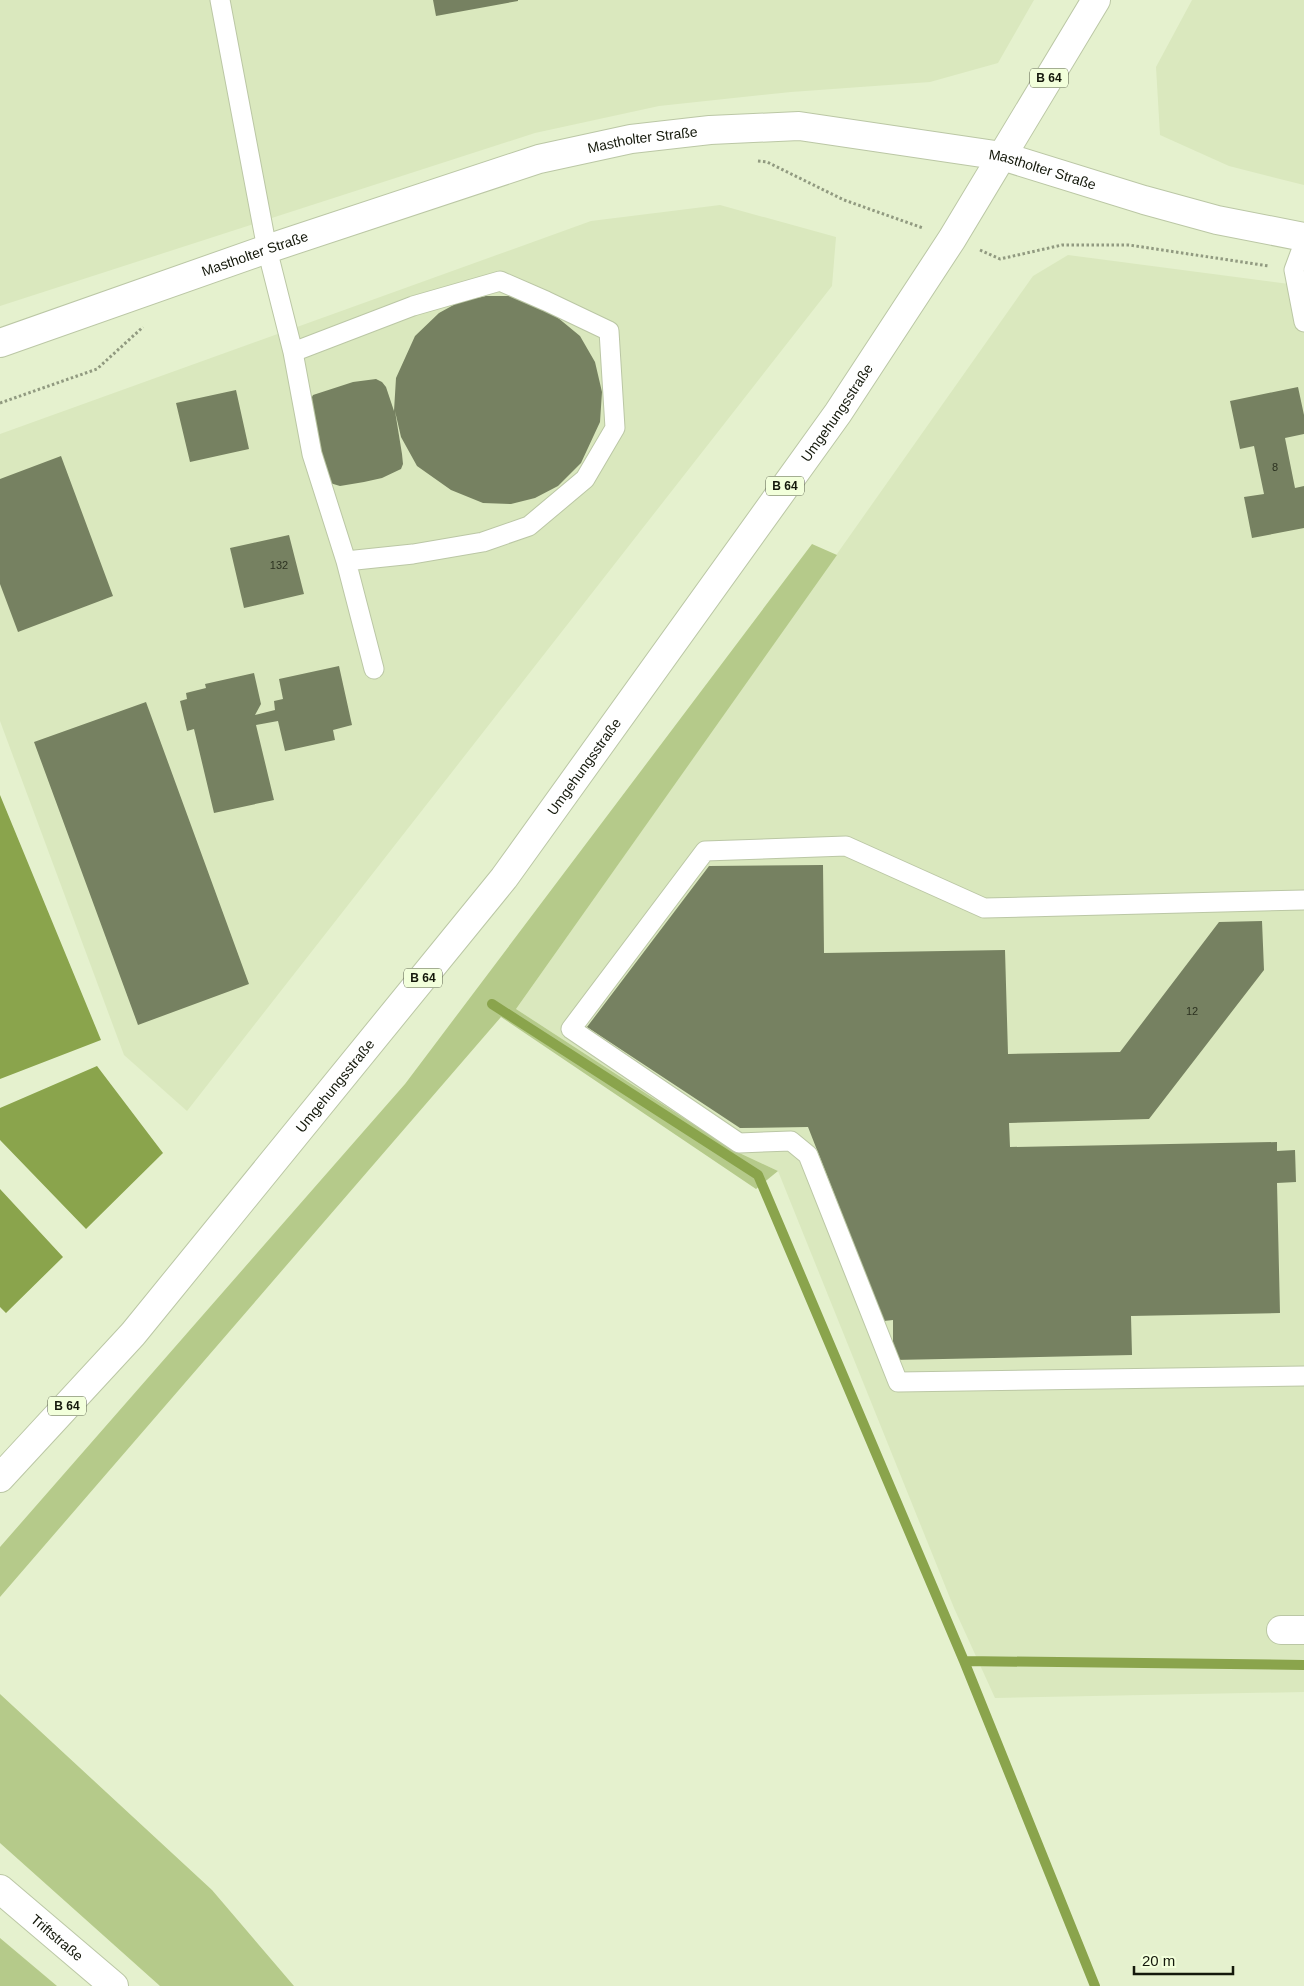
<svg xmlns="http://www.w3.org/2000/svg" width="1304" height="1986" font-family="Helvetica,sans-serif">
	<rect width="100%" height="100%" fill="#e5f1ce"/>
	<path fill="#dae8be" d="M0 0H1034L998 63 930 82 791 92 659 106 535 133 0 306Z
		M1192 0H1304V185L1229 166 1160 135 1156 67Z
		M720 205 836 237 832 286 187 1111 124 1055 0 721V434L591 221Z
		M1068 255 1304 286V1692L995 1698 954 1608 778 1171 733 1150 516 1009 1033 276Z"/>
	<path fill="#b5ca8a" d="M812 544 837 555 516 1009 733 1150 778 1171 756 1189 501 1017 0 1597V1547L405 1084Z
		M0 1694 212 1890 294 1986H160L0 1843Z
		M0 1938 57 1986H0Z"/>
	<path fill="#8aa44c" d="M0 795 101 1040 0 1079Z
		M97 1066 163 1153 86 1229 0 1140V1108Z
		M0 1189 63 1257 6 1313 0 1307Z"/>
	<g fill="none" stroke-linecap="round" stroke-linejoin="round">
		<path stroke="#8aa44c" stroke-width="10" d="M492 1004 758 1175 964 1661 1095 1986
			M964 1661 1304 1665"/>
	</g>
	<path fill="#768161" d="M433 0H518V1L436 16Z
		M486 296H511L546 308 580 336 595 362 602 392 600 422 581 463 558 486 535 498 511 504 483 503 451 490 417 466 401 437 395 411 402 454 403 464 401 469 382 478 364 482 340 486 330 483 320 459 311 399 313 395 353 382 376 379 382 382 386 387 394 411 396 378 415 336 439 313 459 302Z
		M1298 387 1304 415V434L1285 438 1295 488 1304 486V528L1252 538 1244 497 1264 494 1254 446 1240 449 1230 401Z
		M236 390 249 449 190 462 176 403Z
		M61 456 113 596 18 632 0 584V479Z
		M289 535 304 594 244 608 230 548Z
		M339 666 352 725 333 730 335 740 285 751 278 721 256 725 274 800 214 813 194 729 187 731 180 701 187 699 186 693 206 688 205 684 254 673 261 704 255 715 275 710 274 701 283 699 279 679Z
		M146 702 249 984 138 1025 34 742Z
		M823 865 824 953 1005 950 1008 1054 1120 1052 1219 922 1262 921 1264 970 1149 1119 1009 1123 1010 1147 1277 1142V1151L1295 1150 1296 1182 1277 1183 1280 1313 1131 1316 1132 1355 893 1360V1320L884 1321 808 1127 740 1128 587 1027 709 866Z"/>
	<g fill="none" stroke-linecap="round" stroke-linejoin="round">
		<defs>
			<path id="lane" d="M220 0 267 249 293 352 312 454 346 561 374 669
				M1304 243 1294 270 1304 322
				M293 352 413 306 500 281 546 301 609 331 615 428 585 479 529 526 483 542 413 554 346 561
				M1304 900 984 908 846 846 705 851 571 1029 739 1143 791 1141 808 1155 898 1382 1304 1376"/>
			<path id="street" d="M1281 1630H1304"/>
			<g id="secondary">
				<path id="s1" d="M0 343 267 249 539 159 631 139 710 130 799 126 1002 156 1144 200 1217 220 1304 237"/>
				<path id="s2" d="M0 1889 114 1986"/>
			</g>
			<g id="primary">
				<path id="s3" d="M0 1478 133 1334 504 878 838 413 952 239 1096 0"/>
			</g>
		</defs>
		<use href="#lane" stroke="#bbc7a5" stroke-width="21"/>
		<use href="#street" stroke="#bbc7a5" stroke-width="30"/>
		<use href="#secondary" stroke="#bbc7a5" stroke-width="30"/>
		<use href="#primary" stroke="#bbc7a5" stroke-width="30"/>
		<path stroke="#919a80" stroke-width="3" stroke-dasharray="2.5 2.5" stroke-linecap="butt" d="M758 161 767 162 844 200 923 228
			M980 250 1000 259 1062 245H1129L1269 266
			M0 403 97 369 143 327"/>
		<use href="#lane" stroke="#fff" stroke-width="19"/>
		<use href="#street" stroke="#fff" stroke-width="28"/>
		<use href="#secondary" stroke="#fff" stroke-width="28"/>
		<use href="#primary" stroke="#fff" stroke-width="28"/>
	</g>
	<g text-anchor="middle" stroke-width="4" stroke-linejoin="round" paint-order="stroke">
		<g font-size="11" fill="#2c3220">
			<text x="1275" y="471">8</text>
			<text x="279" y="569">132</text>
			<text x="1192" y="1015">12</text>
		</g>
		<g fill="#f2ffdb" stroke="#575d49" stroke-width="1">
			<rect x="1030" y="68.5" width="38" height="19" rx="4"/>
			<rect x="766" y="476.5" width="38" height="19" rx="4"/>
			<rect x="404" y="968.5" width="38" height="19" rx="4"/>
			<rect x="48" y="1396.5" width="38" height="19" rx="4"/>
		</g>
		<g font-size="12" font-weight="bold" fill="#14180b">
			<text x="1049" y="82">B 64</text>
			<text x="785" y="490">B 64</text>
			<text x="423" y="982">B 64</text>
			<text x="67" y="1410">B 64</text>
		</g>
		<g font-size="14" fill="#14180b" stroke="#f2ffdb">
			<text dy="5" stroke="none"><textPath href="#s1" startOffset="675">Mastholter Straße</textPath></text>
			<text dy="5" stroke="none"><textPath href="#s1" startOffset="1080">Mastholter Straße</textPath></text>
			<text dy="5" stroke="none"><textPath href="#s1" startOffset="270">Mastholter Straße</textPath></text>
			<text dy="5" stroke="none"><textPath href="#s3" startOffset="1356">Umgehungsstraße</textPath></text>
			<text dy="5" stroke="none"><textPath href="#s3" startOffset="921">Umgehungsstraße</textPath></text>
			<text dy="5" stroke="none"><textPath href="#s3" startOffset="516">Umgehungsstraße</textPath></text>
			<text dy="5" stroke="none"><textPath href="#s2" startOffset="75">Triftstraße</textPath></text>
		</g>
	</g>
	<path d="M1134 1966v8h99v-8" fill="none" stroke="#14180b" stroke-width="2.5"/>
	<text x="1142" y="1966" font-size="15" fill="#14180b" stroke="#f2ffdb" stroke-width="4" paint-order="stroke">20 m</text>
</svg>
